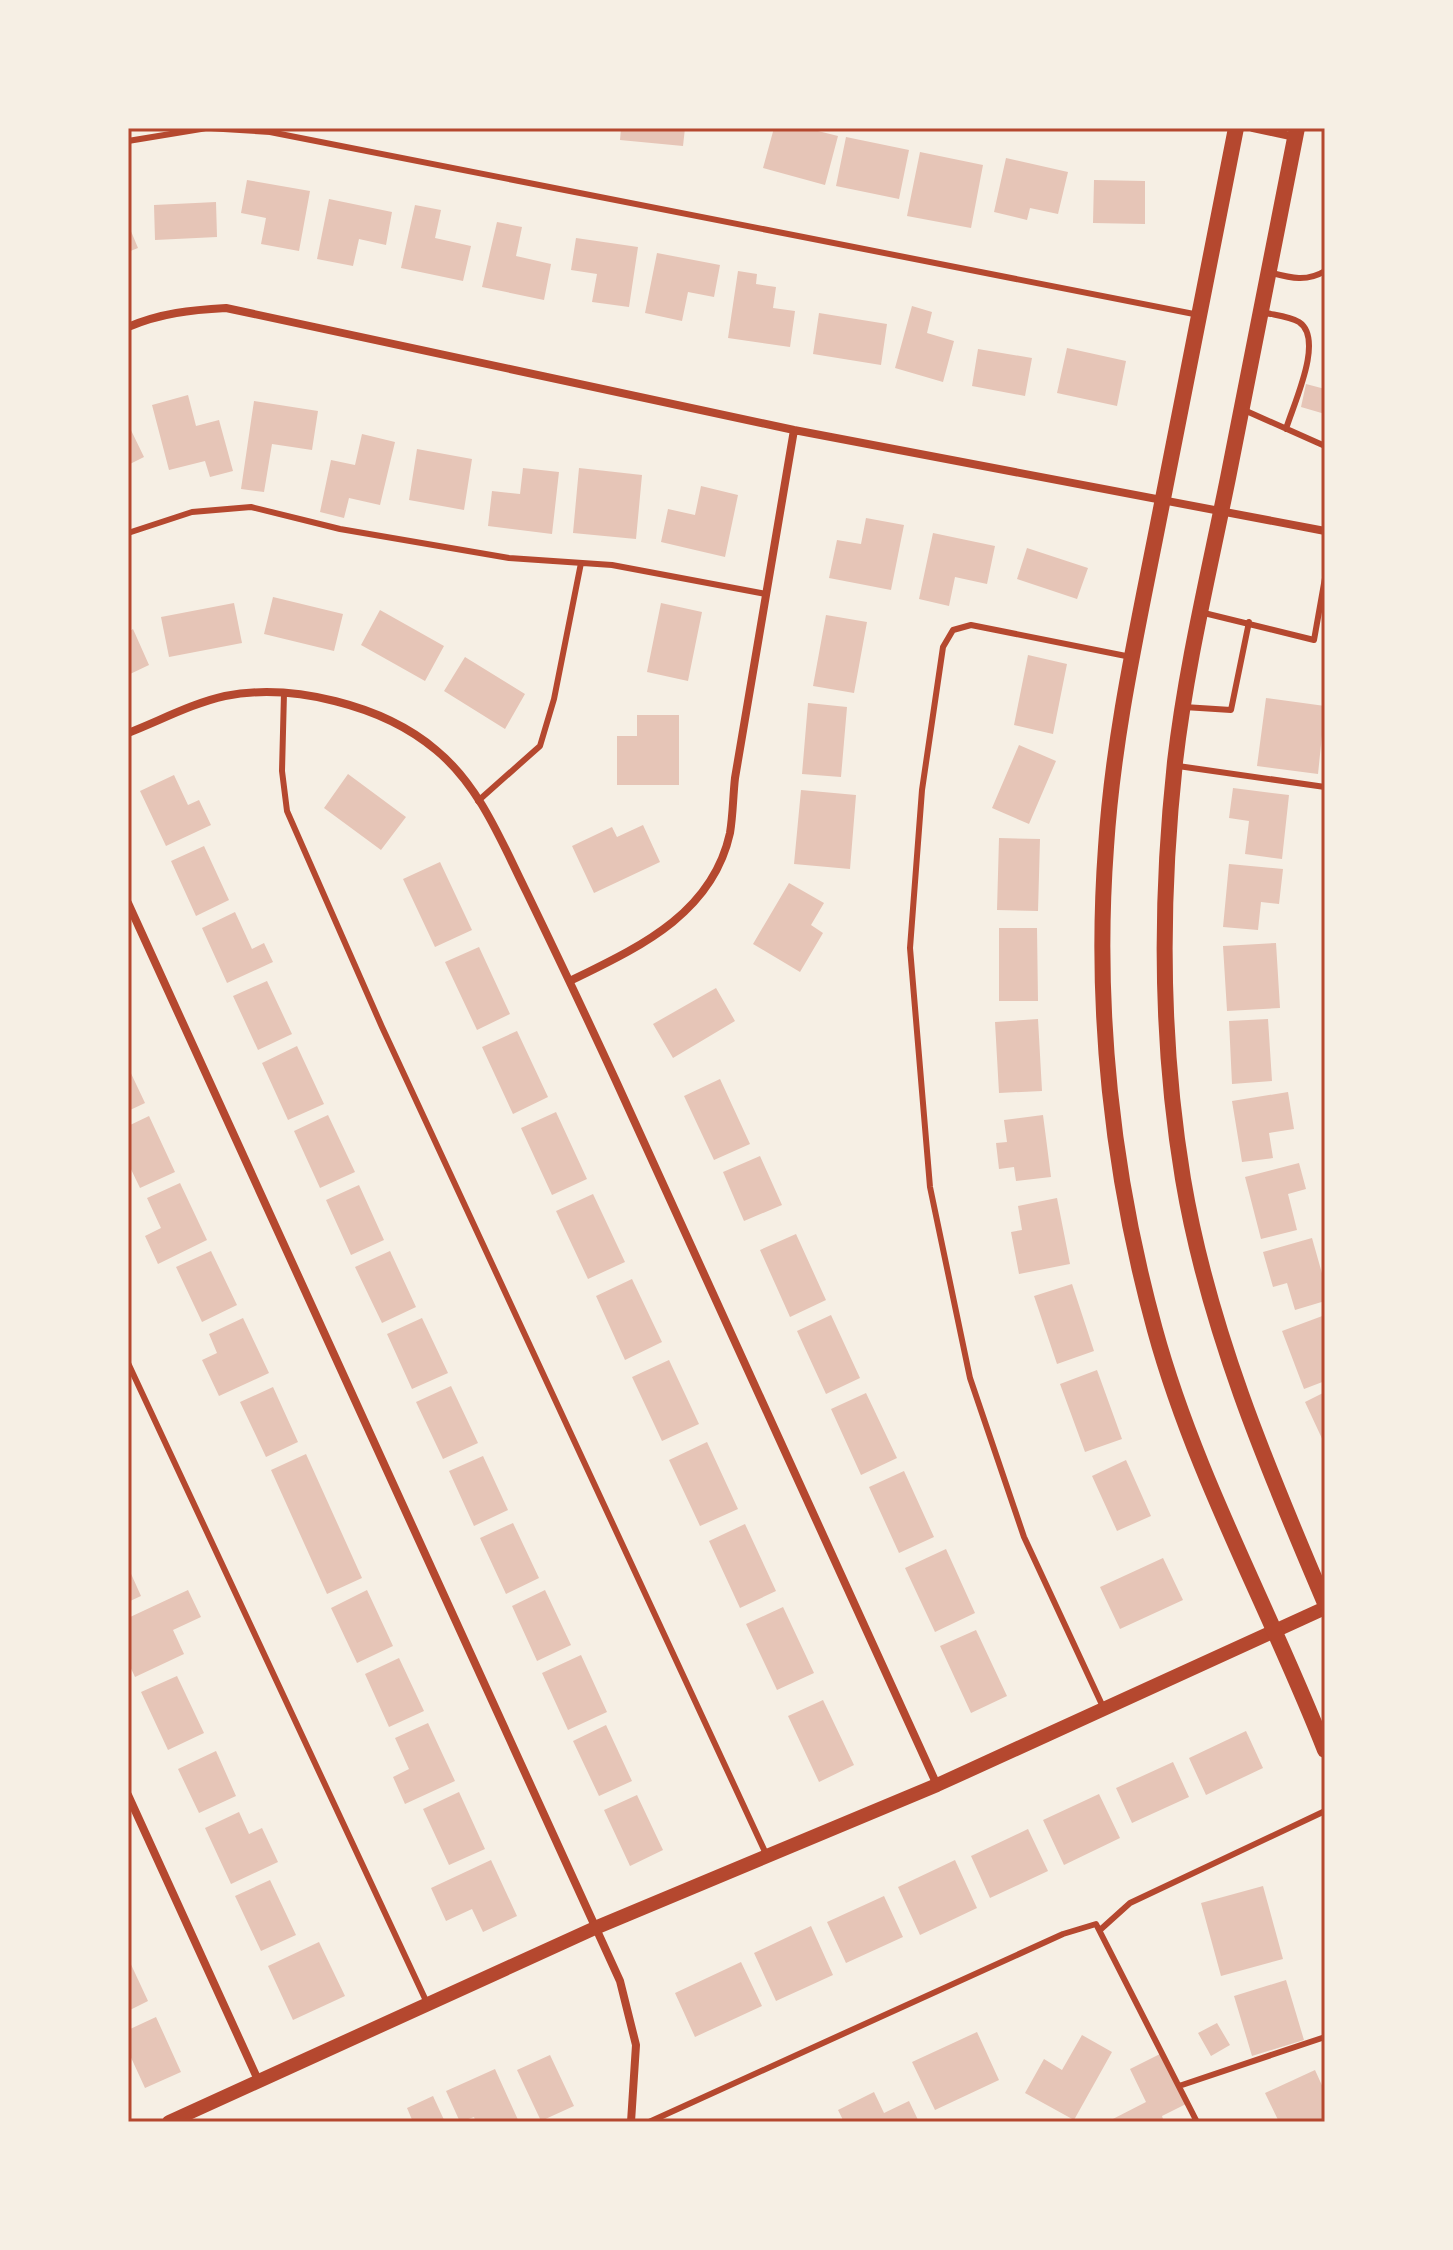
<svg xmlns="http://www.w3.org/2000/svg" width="1453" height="2250" font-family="'Nunito Sans',sans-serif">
	<rect width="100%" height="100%" fill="#f6efe4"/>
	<path fill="#e6c5b7" d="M621 128H685L683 146 620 140Z
		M774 128H806L838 136 825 185 763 168Z
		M846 137 909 150 899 199 836 186Z
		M920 152 983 165 971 228 907 216Z
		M1006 158 1068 172 1058 214 1030 208 1027 220 994 212Z
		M247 180 310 191 299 251 261 244 266 218 241 213Z
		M1094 180 1145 181V224L1093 223Z
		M329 199 392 212 386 245 359 239 353 266 317 259Z
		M216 202 217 237 155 240 154 205Z
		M415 205 441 210 435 238 471 246 463 281 401 268Z
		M497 222 522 227 516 256 551 264 544 300 482 287Z
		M128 224 138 248 128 252Z
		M576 238 638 247 629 307 592 302 597 274 571 270Z
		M657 253 720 265 714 297 688 292 682 321 645 313Z
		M738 271 757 274 756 284 776 287 773 308 795 311 790 347 728 338Z
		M912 306 932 312 927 333 954 341 943 382 895 368Z
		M819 313 887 324 881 365 813 354Z
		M1067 348 1126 361 1117 406 1057 393Z
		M978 349 1032 358 1025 396 972 386Z
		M1306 384 1325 389V414L1301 407Z
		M188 395 196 426 219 420 233 471 210 477 205 461 169 470 152 405Z
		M254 401 318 411 312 450 272 444 264 492 241 489Z
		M128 424 144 457 128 465Z
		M362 434 395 442 380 505 349 498 344 518 320 512 331 460 355 465Z
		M417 449 472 459 464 510 409 500Z
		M523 468 559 472 552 534 488 526 492 491 520 494Z
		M579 468 642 475 636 539 573 533Z
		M701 486 738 495 725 557 661 542 668 509 695 515Z
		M866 518 904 525 891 590 829 578 837 540 861 544Z
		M933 533 995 546 987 584 955 577 949 606 919 599Z
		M1027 548 1088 568 1077 599 1017 579Z
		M273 597 343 614 334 651 264 634Z
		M234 603 242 643 169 657 161 617Z
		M661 603 702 612 688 681 647 672Z
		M380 610 444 646 425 681 361 645Z
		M826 615 867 622 854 693 813 686Z
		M133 629 149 665 128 675V632Z
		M1028 655 1067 664 1053 734 1014 725Z
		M465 657 525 694 505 729 444 691Z
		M1266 698 1325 706 1318 774 1257 766Z
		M808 703 847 707 841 777 802 774Z
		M637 715H679V785H617V736H637Z
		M1019 745 1056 761 1029 824 992 808Z
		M348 774 406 817 381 850 324 808Z
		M174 775 188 805 199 800 211 825 166 846 140 791Z
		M1233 788 1289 795 1282 859 1245 854 1249 821 1229 818Z
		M801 790 856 795 850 869 794 864Z
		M643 825 660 862 594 893 572 846 612 827 617 837Z
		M999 838 1040 839 1038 911 997 910Z
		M204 846 229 900 196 916 171 861Z
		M440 862 472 930 435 947 403 879Z
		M1229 864 1283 869 1279 904 1261 902 1258 930 1223 927Z
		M789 883 824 903 811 925 823 933 800 972 753 944Z
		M235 912 252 949 264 943 273 962 227 983 202 928Z
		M999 928H1037L1038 1001H999Z
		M1276 943 1280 1008 1227 1011 1223 946Z
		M479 947 510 1014 477 1030 445 962Z
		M267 981 292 1034 258 1050 233 996Z
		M716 988 735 1021 673 1058 653 1024Z
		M1038 1019 1042 1091 999 1093 995 1022Z
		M1268 1019 1272 1081 1232 1084 1229 1021Z
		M517 1031 548 1097 513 1114 482 1047Z
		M297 1046 324 1104 288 1120 262 1063Z
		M128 1067 145 1103 128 1111Z
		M720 1079 750 1144 714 1160 684 1096Z
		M1288 1092 1294 1129 1269 1133 1273 1158 1242 1162 1232 1101Z
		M556 1112 587 1179 552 1195 521 1128Z
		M328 1115 355 1172 320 1188 294 1131Z
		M1043 1115 1051 1177 1016 1181 1014 1167 999 1169 996 1143 1007 1142 1004 1120Z
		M149 1116 175 1172 140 1188 128 1163V1126Z
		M760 1156 782 1205 744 1221 723 1172Z
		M1299 1163 1306 1189 1288 1194 1297 1230 1261 1239 1245 1177Z
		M180 1183 207 1240 158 1264 145 1236 161 1228 147 1198Z
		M359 1185 384 1240 351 1255 326 1200Z
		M593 1194 625 1262 588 1279 556 1211Z
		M1057 1198 1070 1264 1019 1274 1011 1232 1022 1230 1018 1206Z
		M796 1234 826 1300 790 1317 760 1250Z
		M1312 1238 1325 1284V1301L1295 1310 1287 1283 1273 1287 1263 1252Z
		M211 1251 237 1305 202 1322 176 1267Z
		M390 1251 416 1307 382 1323 355 1267Z
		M632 1279 662 1342 625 1360 596 1296Z
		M1072 1284 1094 1351 1057 1364 1034 1296Z
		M831 1315 860 1378 826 1394 797 1331Z
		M1325 1315V1381L1304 1389 1282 1331Z
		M243 1318 269 1373 219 1396 202 1360 217 1353 209 1334Z
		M422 1318 448 1373 412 1389 387 1334Z
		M669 1360 699 1424 662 1441 632 1377Z
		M1097 1370 1122 1439 1085 1452 1060 1384Z
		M451 1386 478 1443 443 1459 416 1402Z
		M273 1387 298 1442 266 1457 240 1402Z
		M1325 1392V1445L1305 1402Z
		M866 1393 897 1458 861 1475 831 1409Z
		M707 1442 738 1509 700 1526 669 1460Z
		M306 1454 362 1578 327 1594 271 1470Z
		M483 1456 508 1510 474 1526 449 1471Z
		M1126 1460 1151 1516 1117 1531 1092 1476Z
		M904 1471 934 1537 899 1553 869 1487Z
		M513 1523 539 1578 506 1594 480 1538Z
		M745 1524 776 1591 740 1608 709 1541Z
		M946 1549 975 1613 935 1632 905 1568Z
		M1163 1558 1183 1600 1120 1629 1100 1587Z
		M128 1567 141 1596 128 1602Z
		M188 1590 201 1617 173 1630 184 1654 135 1677 128 1662V1618Z
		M367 1590 393 1646 357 1663 331 1608Z
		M545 1590 571 1645 537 1661 512 1606Z
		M783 1607 814 1673 777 1690 746 1624Z
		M976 1630 1007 1696 971 1713 940 1646Z
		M581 1655 607 1712 568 1730 542 1673Z
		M399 1658 424 1711 389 1727 365 1674Z
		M177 1676 204 1733 168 1750 141 1692Z
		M823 1700 854 1765 819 1782 788 1716Z
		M428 1723 455 1781 405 1804 393 1777 409 1769 395 1738Z
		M606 1725 632 1781 599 1796 573 1741Z
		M1246 1731 1263 1768 1206 1795 1189 1758Z
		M216 1751 236 1796 199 1813 178 1769Z
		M1173 1762 1189 1797 1132 1823 1116 1788Z
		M459 1792 485 1849 449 1865 423 1809Z
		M1099 1794 1120 1838 1064 1865 1043 1820Z
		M637 1795 663 1850 630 1866 604 1810Z
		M239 1812 249 1834 262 1828 278 1862 231 1884 205 1828Z
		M1028 1829 1048 1871 990 1898 971 1856Z
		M491 1860 517 1916 483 1932 472 1909 446 1921 431 1888Z
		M955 1860 977 1908 920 1935 898 1887Z
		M270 1880 296 1935 261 1951 235 1896Z
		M1263 1886 1283 1959 1221 1976 1201 1903Z
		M884 1896 903 1937 846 1963 827 1922Z
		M811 1926 833 1975 776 2001 754 1953Z
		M319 1942 345 1996 293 2020 268 1966Z
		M128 1958 148 2001 128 2011Z
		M741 1962 762 2006 695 2037 675 1993Z
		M1286 1980 1304 2040 1252 2056 1234 1996Z
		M156 2017 181 2072 145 2088 128 2051V2030Z
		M1217 2023 1230 2045 1211 2056 1198 2033Z
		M977 2032 999 2080 935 2110 912 2062Z
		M1082 2035 1112 2052 1074 2120 1025 2093 1044 2059 1062 2070Z
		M1160 2054 1186 2104 1162 2116 1164 2122H1107L1146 2102 1130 2069Z
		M550 2055 574 2106 541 2121 517 2070Z
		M495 2069 519 2122H476L474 2117 460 2122 446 2091Z
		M1315 2070 1325 2092V2122H1279L1265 2093Z
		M874 2092 884 2113 909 2101 919 2122H844L838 2110Z
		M433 2096 445 2122H413L407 2108Z"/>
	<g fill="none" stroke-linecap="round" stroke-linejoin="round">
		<path stroke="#b5482f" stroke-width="6" d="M128 141 207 128 270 132 1199 315
			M1272 273C1291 278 1307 282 1325 271
			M1262 312C1273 315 1289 316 1299 322 1325 339 1293 405 1286 429
			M1244 410 1325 446
			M128 533 192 512 251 507 340 529 509 558 612 565 766 594
			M1200 612 1314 640 1325 578
			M284 693 282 771 287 811 382 1027 767 1856
			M1184 707 1231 710 1249 622
			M1178 766 1325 787
			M478 801 540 746 554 699 581 563
			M128 1363 428 2005
			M1104 1709 1024 1537 970 1378 930 1187 910 948 922 790 943 647 953 630 971 625 1131 657
			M1100 1930 1130 1903 1325 1811
			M1179 2086 1325 2037
			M649 2122 1063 1934 1096 1924 1197 2122"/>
		<path stroke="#b5482f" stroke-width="8" d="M1253 128 1295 137
			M128 327C161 313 191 310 226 308L794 430 1325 531
			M128 733C159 721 193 703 225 696 292 683 383 705 436 750 480 786 502 843 527 893 557 955 587 1018 616 1081 723 1316 830 1550 937 1785
			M128 903 620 1981 636 2045 631 2122
			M570 981C637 948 712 915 730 833 733 815 733 796 735 778L794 430
			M128 1795 259 2082"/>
		<path stroke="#b5482f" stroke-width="14" d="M169 2122 595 1928 937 1785 1325 1608"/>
		<path stroke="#b5482f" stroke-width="16" d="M1236 128C1210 260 1184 392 1158 524 1137 631 1113 738 1106 847 1094 1009 1112 1174 1155 1330 1195 1476 1270 1609 1325 1750
			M1297 128C1274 245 1251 362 1228 478 1209 572 1186 667 1175 762 1160 901 1160 1041 1183 1179 1208 1327 1266 1465 1325 1603"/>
	</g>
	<rect width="1453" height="2250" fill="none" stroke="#f6efe4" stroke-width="260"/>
	<rect x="130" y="130" width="1193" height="1990" fill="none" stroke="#b5482f" stroke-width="3"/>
</svg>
